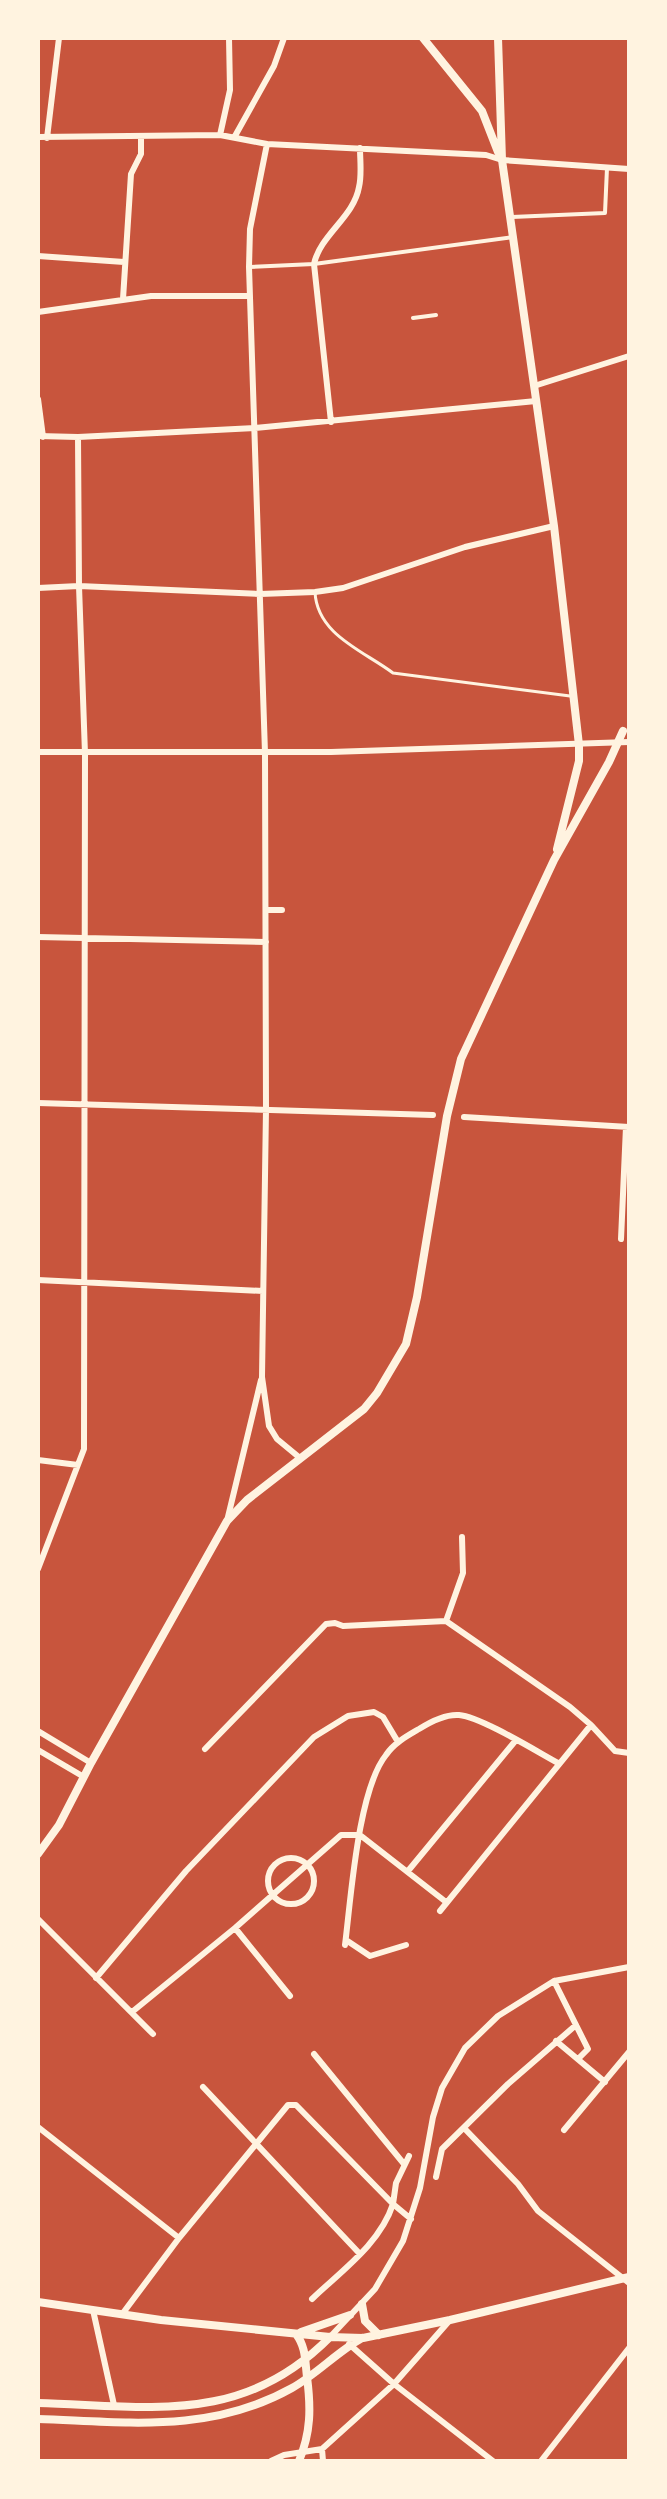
<svg xmlns="http://www.w3.org/2000/svg" width="667" height="2499" font-family="'Golos Text',sans-serif">
	<rect width="100%" height="100%" fill="#c8553d"/>
	<g fill="none" stroke-linecap="round" stroke-linejoin="round">
		<path stroke="#fff3e0" stroke-width="3" d="M315 592C317 635 364 651 393 673L570 696"/>
		<path stroke="#fff3e0" stroke-width="4" d="M512 217 605 213 607 168
			M249 267 314 264 513 237
			M413 318 436 315"/>
		<path stroke="#fff3e0" stroke-width="6" d="M220 135 230 90 229 38
			M235 136 274 66 284 38
			M38 137 220 135 267 144 486 155 502 160 629 169
			M47 138 59 38
			M267 144 250 229 249 267 265 753 266 1109 262 1377 269 1426 277 1439 300 1458
			M38 256 124 262
			M123 299 131 174 141 154V136
			M38 312 151 296H250
			M534 386 629 356
			M38 399 43 437
			M331 422 314 264C320 235 354 217 359 187 362 175 360 160 360 148
			M38 436 78 437 255 428 536 401
			M38 588 79 586 260 594 315 592 343 588 465 547 554 526
			M38 752H331L629 742
			M266 910H282
			M38 937 266 942
			M38 1103 433 1115
			M464 1117 629 1127
			M621 1239 626 1127
			M38 1280 263 1291
			M38 1460 78 1465
			M227 1521 261 1380
			M38 1569 84 1449 85 754 79 586 78 437
			M446 1621 463 1573 462 1537
			M38 1731 91 1763
			M205 1749 326 1624 335 1623 343 1626 446 1621 570 1707 591 1725 615 1751 629 1753
			M38 1750 84 1777
			M360 1835 446 1902
			M268 1881a23 23 0 1 1 46 0a23 23 0 1 1-46 0Z
			M408 1871 516 1740
			M440 1911 591 1725
			M38 1919 153 2034
			M235 1928 290 1996
			M346 1940 370 1956 406 1945
			M345 1945C351 1898 358 1790 386 1755 394 1743 407 1736 419 1729 430 1722 446 1714 459 1715 481 1717 536 1751 558 1763
			M96 1978 186 1871 314 1737 348 1716 374 1712 383 1717 398 1742
			M554 1981 588 2049 578 2059
			M132 2012 235 1928 341 1835H360
			M556 2041 605 2082
			M314 2054 404 2164
			M203 2087 359 2253
			M38 2127 179 2238
			M464 2128 518 2184 538 2211 629 2283
			M564 2130 629 2052
			M436 2177 442 2149 508 2084 576 2025
			M393 2204 396 2183 409 2156
			M312 2299C341 2271 380 2244 393 2204L411 2219
			M93 2310 114 2405
			M123 2313 179 2238 288 2105H296L393 2204
			M330 2337 375 2289 403 2241 420 2188 433 2117 442 2088 465 2048 498 2016 554 1981 629 1967
			M349 2344 394 2384 493 2461
			M322 2449 323 2461
			M271 2461 284 2455 322 2449 394 2384 450 2320
			M541 2461 629 2348"/>
		<path stroke="#fff3e0" stroke-width="8" d="M423 38 482 111 498 152
			M498 38 502 160 554 526 579 745V761L557 849
			M38 1854 59 1825 91 1763 227 1521 247 1500 364 1409 377 1393 406 1344 417 1297 447 1116 461 1059 554 860 609 762 623 731
			M38 2302 161 2320 330 2337 363 2338 450 2320 629 2277
			M362 2304 365 2321 379 2335
			M301 2332 350 2315
			M296 2334C306 2347 305 2361 307 2377 311 2408 311 2432 299 2461
			M38 2403C151 2406 242 2426 330 2337
			M38 2419C127 2422 210 2434 292 2388 317 2374 337 2352 362 2338"/>
	</g>
	<rect width="667" height="2499" fill="none" stroke="#fff3e0" stroke-width="80"/>
</svg>
